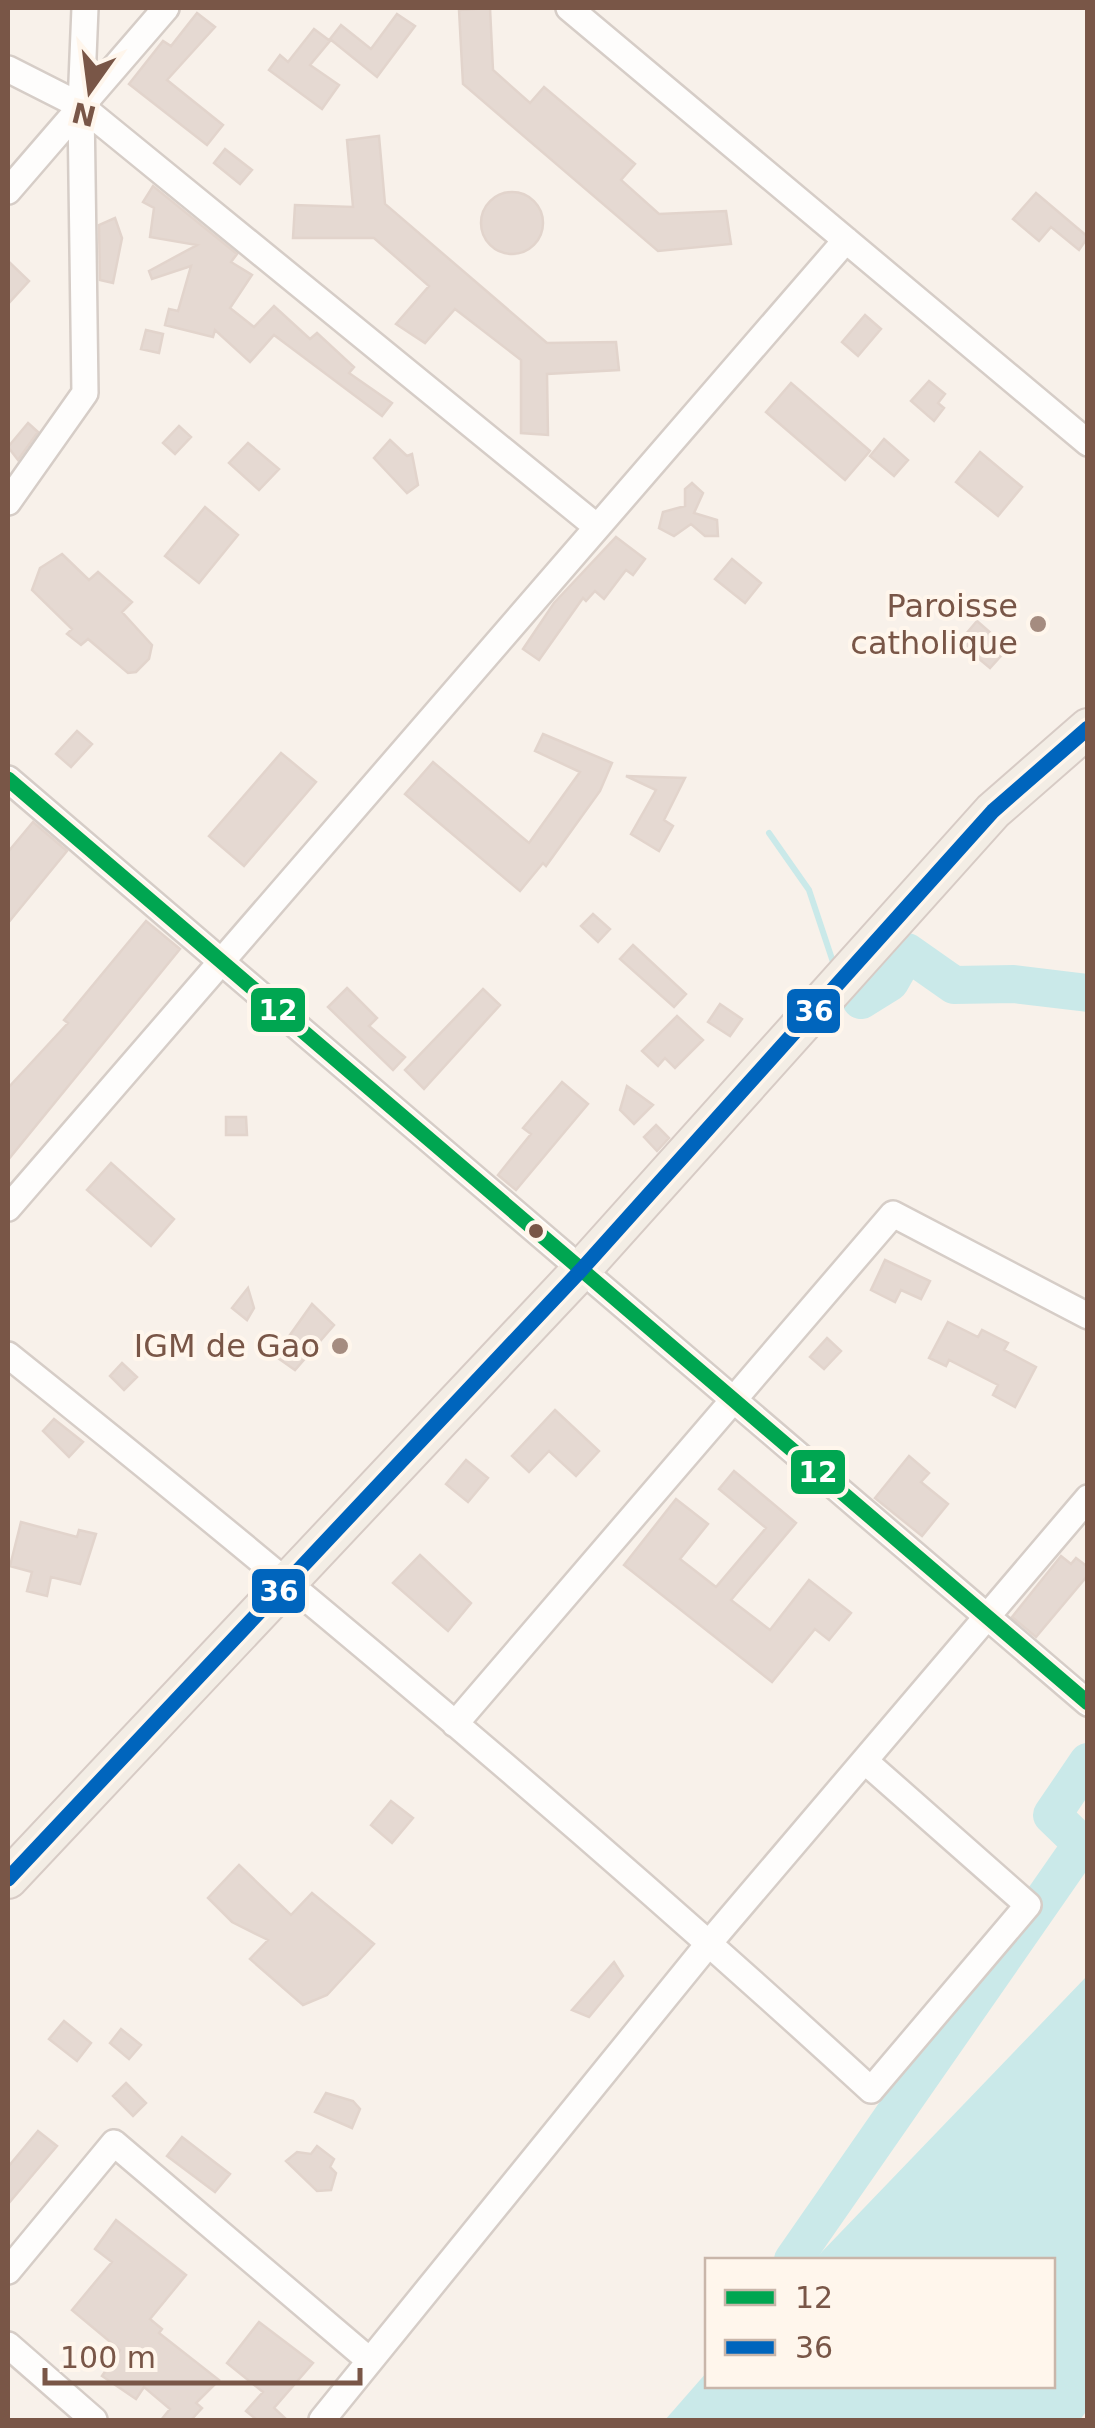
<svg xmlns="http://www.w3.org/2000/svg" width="1095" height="2428" font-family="'DejaVu Sans',sans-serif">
	<rect width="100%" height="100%" fill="#f8f1ea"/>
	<path fill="#cae9e9" d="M1087 1976 1088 2409 1080 2420H665L707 2372 708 2386H1052V2260H814Z"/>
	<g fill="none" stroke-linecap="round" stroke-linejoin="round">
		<path stroke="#cae9e9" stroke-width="6" d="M769 833 809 890 835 968"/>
		<path stroke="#cae9e9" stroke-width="38" d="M861 1000 890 982 907 952 954 985 1014 984 1088 993
			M793 2260 1082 1844 1052 1815 1088 1762"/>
	</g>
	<path fill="#e5d9d2" stroke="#e2d4cc" stroke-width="2.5" d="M490 8 493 70 530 103 544 87 635 164 621 180 659 214 726 211 731 244 658 251 463 84 459 10Z
		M197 13 215 27 167 80 223 125 207 145 129 84 163 41 171 46Z
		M397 14 415 26 377 77 330 39 341 25 371 49Z
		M314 29 330 41 310 65 339 85 322 109 269 70 280 55 288 62Z
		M379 136 385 204 547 343 616 342 619 370 547 374 548 435 521 433V360L455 309 425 343 396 324 429 286 374 238H293L295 205 353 207 347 140Z
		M225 149 252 170 240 184 214 163Z
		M153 186 237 254 231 262 252 275 230 308 254 327 274 306 310 339 317 333 354 367 349 373 392 403 382 416 274 335 250 362 215 330 213 337 165 325 169 309 178 311 191 266 152 279 149 271 197 245 150 237 154 208 143 202Z
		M481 223a31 31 0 1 1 62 0a31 31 0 1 1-62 0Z
		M1036 193 1088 237 1079 250 1051 227 1039 241 1013 219Z
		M115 218 122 238 113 283 100 280 99 225Z
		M8 261 29 281 8 304Z
		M865 315 881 329 858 356 842 342Z
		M146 330 163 334 159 353 141 349Z
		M929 381 945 394 938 403 944 408 934 421 911 401Z
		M791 383 870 451 845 480 766 412Z
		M28 423 38 432 18 460 8 447Z
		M179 426 191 437 175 454 163 443Z
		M884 439 908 460 894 476 870 456Z
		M390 440 407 456 412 454 418 485 407 493 374 458Z
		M248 443 279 469 259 490 229 463Z
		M980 452 1022 487 998 516 956 482Z
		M692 483 703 493 694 513 717 520 718 536H705L691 524 674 536 659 528 663 512 685 506V489Z
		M205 507 238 535 199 583 165 556Z
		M616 537 645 559 633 575 626 570 604 599 595 591 586 601 583 598 539 660 523 649 554 603Z
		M62 554 89 580 98 572 132 602 122 612 152 645 149 659 136 672 128 673 88 639 81 645 67 634 72 629 32 590 40 568Z
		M732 559 761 583 745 603 715 579Z
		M977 621 1008 648 990 668 959 642Z
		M77 731 92 744 71 767 56 754Z
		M543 734 612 763 600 791 546 866 543 863 520 891 405 794 433 762 529 843 580 772 535 751Z
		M281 753 316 782 244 866 209 836Z
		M626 776 685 778 664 820 673 826 659 851 631 834 656 790Z
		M33 822 67 851 8 923V852Z
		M593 914 610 929 598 942 581 926Z
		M146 921 180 949 8 1160V1088L68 1023 64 1020Z
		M633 945 686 994 674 1007 620 959Z
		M347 988 377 1018 369 1026 405 1057 393 1070 328 1007Z
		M483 989 500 1005 424 1089 405 1070Z
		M720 1004 742 1019 730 1036 708 1022Z
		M677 1016 703 1040 675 1068 665 1058 658 1066 642 1051Z
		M562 1082 588 1104 516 1190 498 1175 531 1134 523 1128Z
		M627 1086 653 1105 634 1124 620 1110Z
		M226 1117H246L247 1135H226Z
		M656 1125 669 1138 657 1151 644 1137Z
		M111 1163 174 1219 151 1246 87 1190Z
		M885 1260 930 1281 921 1299 901 1290 895 1302 871 1290Z
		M248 1288 254 1308 247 1320 232 1308Z
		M312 1304 334 1325 295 1370 275 1356Z
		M948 1322 978 1337 982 1330 1008 1343 1004 1350 1036 1367 1015 1407 993 1395 998 1385 949 1360 946 1366 929 1358Z
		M827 1338 841 1351 824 1369 810 1357Z
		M122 1363 137 1377 124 1390 110 1376Z
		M555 1410 599 1451 576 1476 549 1451 529 1472 512 1456Z
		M54 1419 83 1442 69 1457 43 1431Z
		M909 1456 929 1473 921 1482 948 1504 922 1536 875 1498Z
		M466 1460 488 1478 468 1502 446 1484Z
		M734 1471 796 1523 731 1600 770 1630 809 1580 851 1613 829 1640 815 1629 772 1682 624 1565 676 1499 708 1524 680 1559 716 1587 766 1528 719 1489Z
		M21 1522 77 1537 79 1530 96 1534 80 1584 51 1577 47 1596 27 1591 32 1572 10 1566Z
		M420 1555 471 1603 448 1631 393 1583Z
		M1061 1556 1071 1564 1076 1558 1088 1567V1575L1036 1637 1012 1617Z
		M391 1801 413 1818 392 1843 371 1825Z
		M239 1865 291 1915 312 1893 374 1944 327 1995 303 2005 250 1959 268 1940 232 1922 208 1898Z
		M614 1962 623 1976 589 2017 572 2010Z
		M64 2021 91 2043 77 2061 49 2039Z
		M121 2029 141 2045 129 2059 110 2043Z
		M126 2083 146 2103 133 2116 113 2096Z
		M326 2093 353 2101 360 2109 352 2128 315 2112Z
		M38 2131 57 2146 8 2204V2167Z
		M182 2137 230 2174 215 2192 167 2156Z
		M317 2146 334 2159 330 2167 336 2173 331 2190 317 2191 286 2161 297 2152 311 2154Z
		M116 2220 186 2275 150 2319 162 2329 159 2333 219 2380 196 2403 202 2408 191 2420H161L170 2409 144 2387 136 2399 102 2376 120 2350 72 2310 112 2262 95 2249Z
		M259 2322 313 2363 274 2408 287 2420H257L246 2411 263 2392 227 2363Z"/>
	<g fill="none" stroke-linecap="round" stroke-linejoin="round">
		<defs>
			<path id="minor" d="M569 8 1088 443
				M8 69 81 106 597 527
				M8 191 166 8
				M8 502 85 393 81 106 85 8
				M8 779 1088 1703
				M8 1208 846 240
				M8 1355C303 1591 592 1834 871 2090L1028 1905 866 1762
				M455 1724 893 1214 1088 1316
				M8 2271 114 2143 369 2360
				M8 2345 94 2420
				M322 2420 710 1942 1088 1498"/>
			<path id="primary" d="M8 1879 582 1269 993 811 1088 728"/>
		</defs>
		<use href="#minor" stroke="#d6cdc7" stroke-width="30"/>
		<use href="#primary" stroke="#d7cbc5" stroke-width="42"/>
		<use href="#minor" stroke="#fefdfc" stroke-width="25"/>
		<use href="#primary" stroke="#f3ede5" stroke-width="38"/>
		<defs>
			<path id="bus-1" d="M8 779 1088 1703"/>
			<path id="bus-2" d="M8 1879 582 1269 993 811 1088 728"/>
		</defs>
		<use href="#bus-1" stroke="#fff6ec" stroke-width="22"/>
		<use href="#bus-2" stroke="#fff6ec" stroke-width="22"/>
		<use href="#bus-1" stroke="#00a651" stroke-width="15"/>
		<use href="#bus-2" stroke="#0065bd" stroke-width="15"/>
	</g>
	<g fill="#a58c80" stroke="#fff6ec" stroke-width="4">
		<circle cx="1038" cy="624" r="10"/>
		<circle cx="340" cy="1346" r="10"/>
	</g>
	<circle fill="#795647" stroke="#fff6ec" stroke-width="4" cx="536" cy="1231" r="9"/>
	<g text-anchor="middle" stroke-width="8" stroke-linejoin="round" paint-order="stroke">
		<g font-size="32" fill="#795647" stroke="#fff6ec" text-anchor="end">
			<text x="1018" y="617">Paroisse<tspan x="1018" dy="37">catholique</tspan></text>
			<text x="320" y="1357">IGM de Gao</text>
		</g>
	</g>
	<g stroke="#fff6ec" stroke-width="4">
		<rect x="249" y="986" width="58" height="48" rx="10" fill="#00a651"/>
		<rect x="785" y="987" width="57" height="48" rx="10" fill="#0065bd"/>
		<rect x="789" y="1448" width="58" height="48" rx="10" fill="#00a651"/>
		<rect x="250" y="1567" width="57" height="48" rx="10" fill="#0065bd"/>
	</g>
	<g font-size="28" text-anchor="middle" font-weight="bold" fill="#fff">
		<text x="278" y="1020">12</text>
		<text x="814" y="1021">36</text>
		<text x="818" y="1482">12</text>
		<text x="279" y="1601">36</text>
	</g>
	<rect width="1095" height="2428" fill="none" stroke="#795647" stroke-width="20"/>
	<rect x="705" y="2258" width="350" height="130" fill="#fff6ec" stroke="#c9b6aa" stroke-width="2.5"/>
	<rect x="725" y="2290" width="50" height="15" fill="#00a651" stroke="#c9b6aa" stroke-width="2.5"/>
	<text x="795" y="2308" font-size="30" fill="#795647">12</text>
	<rect x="725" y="2340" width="50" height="15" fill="#0065bd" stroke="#c9b6aa" stroke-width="2.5"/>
	<text x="795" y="2358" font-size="30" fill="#795647">36</text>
	<g transform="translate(90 90) rotate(194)" stroke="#fff6ec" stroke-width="8" paint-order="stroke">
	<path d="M0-8L18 38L0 25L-18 38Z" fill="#795647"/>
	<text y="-15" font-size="28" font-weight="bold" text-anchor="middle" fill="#795647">N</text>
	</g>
	<path d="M45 2368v15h315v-15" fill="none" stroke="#795647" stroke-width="5"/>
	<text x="60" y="2368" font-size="30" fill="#795647" stroke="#fff6ec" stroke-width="8" paint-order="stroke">100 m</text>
</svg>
